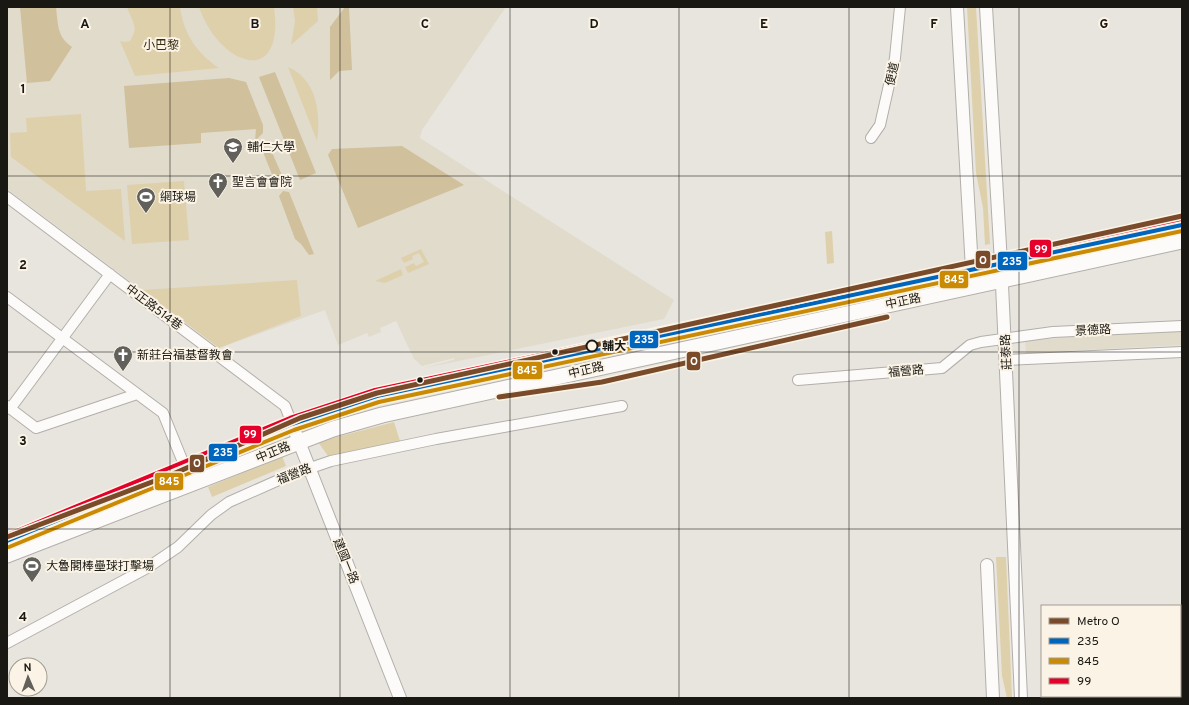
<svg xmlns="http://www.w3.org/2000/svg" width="1189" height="705" font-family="Overpass,'Noto Sans TC',sans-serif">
	<rect width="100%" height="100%" fill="#e8e5de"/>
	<path fill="#e1dbcc" d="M7 7H506L422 130 420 138 674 300 664 319 424 368 454 360V358L422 366 414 359 396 321 380 328 381 332 369 337 367 333 338 345 325 310 219 348 7 189Z
		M1182 331V345L1026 353 1025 341 1115 333Z"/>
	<path fill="#dfd0ac" d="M127 7H180C184 35 197 53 219 68L135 76 120 41 125 42 130 41C140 26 131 20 127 7Z
		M199 7H274C285 91 218 64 199 7Z
		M293 7H317L318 21 291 45 295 21Z
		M967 7H976L990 244 985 245 983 208 976 173Z
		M288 67C317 79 321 114 317 141Z
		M81 114 86 191 121 189 125 241 11 157 10 133 27 132 26 118Z
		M184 181 189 240 132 244 127 185Z
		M832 231 834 263 827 264 825 232Z
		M421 249 429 264 408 273 405 267 414 263 416 266 424 262 419 253 412 256 413 259 404 263 401 258Z
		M401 269 403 275 385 283 375 281Z
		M297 280 301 316 219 348 142 290Z
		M394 422 400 441 328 456 318 442Z
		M282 456 286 466 212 497 208 487Z
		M996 557H1006L1012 698H1007L1002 676Z"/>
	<path fill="#d0c09b" d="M20 7H56C58 24 57 37 72 47L50 81 27 83Z
		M345 7H349L352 70 339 71 330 80V27Z
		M275 72 316 173 300 180 259 77Z
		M229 78 246 82 263 125V133L255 141 256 129 201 133V143L129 148 124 86Z
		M402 146 464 185 358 228 328 155 332 149Z
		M271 150 284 180 275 182 263 152Z
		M283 191 289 192 314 254 309 255 301 244 295 239 279 196Z"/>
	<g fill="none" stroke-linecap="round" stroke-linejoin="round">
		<defs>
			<path id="minor" d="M871 138 880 125 895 58 900 7
				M7 197 285 406 292 424
				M7 297 163 413 185 467
				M1006 360 1182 352
				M798 380 942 368 970 345 981 342 1053 332 1182 326
				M7 406 36 428 137 394
				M10 409 110 274
				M7 643 147 568 178 547 211 515 229 502 290 475 331 461 436 439 622 406"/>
			<path id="tertiary" d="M957 7 973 287
				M986 7 1001 263 1021 698
				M292 424 400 698
				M987 565 993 698"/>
			<path id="primary" d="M7 541 292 424 377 396 661 337 1012 260 1182 225
				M7 555 299 442 333 429 382 415 1182 241"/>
		</defs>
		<use href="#minor" stroke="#b2afaa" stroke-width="12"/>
		<use href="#tertiary" stroke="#b2afaa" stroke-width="14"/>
		<use href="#primary" stroke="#b2afaa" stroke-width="17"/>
		<use href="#minor" stroke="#fcfbfa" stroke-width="10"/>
		<use href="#tertiary" stroke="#fcfbfa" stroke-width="12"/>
		<use href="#primary" stroke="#fcfbfa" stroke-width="15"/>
		<defs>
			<path id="bus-1" d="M7 541 292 424 377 396 1182 225"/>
			<path id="bus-2" d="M9 547 294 430 379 402 1182 231"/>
			<path id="bus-3" d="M7 535 290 418 375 390 1181 219"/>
		</defs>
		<use href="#bus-1" stroke="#fbf4e6" stroke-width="7"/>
		<use href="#bus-2" stroke="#fbf4e6" stroke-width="7"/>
		<use href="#bus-3" stroke="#fbf4e6" stroke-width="7"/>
		<use href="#bus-1" stroke="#0065bd" stroke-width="4"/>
		<use href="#bus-2" stroke="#cb8a04" stroke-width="4"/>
		<use href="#bus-3" stroke="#e4002b" stroke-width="4"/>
		<defs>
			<path id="metro-1" d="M499 397 602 382 887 317
				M7 537 173 474 300 418 377 393 1182 216"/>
		</defs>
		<use href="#metro-1" stroke="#fbf4e6" stroke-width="8"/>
		<use href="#metro-1" stroke="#7a4b2a" stroke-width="5"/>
	</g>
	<path fill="none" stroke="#1a1813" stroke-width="1" stroke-opacity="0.55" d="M170 7V698M340 7V698M510 7V698M679 7V698M849 7V698M1019 7V698M7 176H1182M7 352H1182M7 529H1182"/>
	<defs>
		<symbol id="university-pin" viewBox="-11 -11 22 30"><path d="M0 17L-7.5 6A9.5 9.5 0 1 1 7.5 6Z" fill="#62605a" stroke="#fbf4e6"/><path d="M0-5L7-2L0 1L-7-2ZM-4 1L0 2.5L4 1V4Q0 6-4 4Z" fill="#fff"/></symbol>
		<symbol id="church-pin" viewBox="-11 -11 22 30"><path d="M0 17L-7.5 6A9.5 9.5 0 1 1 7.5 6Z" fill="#62605a" stroke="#fbf4e6"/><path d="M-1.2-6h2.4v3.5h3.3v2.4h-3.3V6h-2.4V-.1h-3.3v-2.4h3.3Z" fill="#fff"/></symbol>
		<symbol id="stadium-pin" viewBox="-11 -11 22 30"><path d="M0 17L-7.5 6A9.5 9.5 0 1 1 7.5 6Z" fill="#62605a" stroke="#fbf4e6"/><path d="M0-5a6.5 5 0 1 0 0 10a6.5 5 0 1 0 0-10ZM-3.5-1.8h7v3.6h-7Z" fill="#fff"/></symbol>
	</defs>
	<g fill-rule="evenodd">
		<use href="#university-pin" x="222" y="136" width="22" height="30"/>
		<use href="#church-pin" x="207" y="171" width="22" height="30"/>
		<use href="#stadium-pin" x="135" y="186" width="22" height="30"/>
		<use href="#church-pin" x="112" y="344" width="22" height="30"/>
		<use href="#stadium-pin" x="21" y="555" width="22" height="30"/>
	</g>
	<circle fill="#fbf4e6" stroke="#1a1813" stroke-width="2" cx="592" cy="346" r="5.5"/>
	<g fill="#1a1813" stroke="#fbf4e6" stroke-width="1.5">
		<circle cx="555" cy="352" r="3.5"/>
		<circle cx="420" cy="380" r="3.5"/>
	</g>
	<g text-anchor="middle" stroke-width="4" stroke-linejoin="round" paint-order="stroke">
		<g font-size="12" fill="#3a2e11" stroke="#fbf4e6">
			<text x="161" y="49">小巴黎</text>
		</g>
		<g font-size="12" fill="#1a1813" stroke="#fbf4e6">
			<text transform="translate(892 74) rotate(-78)" y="4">便道</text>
			<text transform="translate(903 301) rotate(-12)" y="4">中正路</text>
			<text transform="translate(154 307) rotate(37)" y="4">中正路514巷</text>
			<text transform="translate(1093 330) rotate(-3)" y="4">景德路</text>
			<text transform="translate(1006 352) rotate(-93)" y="4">莊泰路</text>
			<text transform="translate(586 370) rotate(-13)" y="4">中正路</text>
			<text transform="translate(906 371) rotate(-5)" y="4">福營路</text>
			<text transform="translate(273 452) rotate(-22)" y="4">中正路</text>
			<text transform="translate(294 474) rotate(-21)" y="4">福營路</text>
			<text transform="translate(346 561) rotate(68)" y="4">建國一路</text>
		</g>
		<g font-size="12" fill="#1a1813" stroke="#fbf4e6" text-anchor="start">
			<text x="247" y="151">輔仁大學</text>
			<text x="232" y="186">聖言會會院</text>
			<text x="160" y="201">網球場</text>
			<text x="137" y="359">新莊台福基督教會</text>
			<text x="46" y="570">大魯閣棒壘球打擊場</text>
		</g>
		<g font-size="12" font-weight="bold" fill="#1a1813" stroke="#fbf4e6" text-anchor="start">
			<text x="602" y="350">輔大</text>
		</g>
	</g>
	<g font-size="13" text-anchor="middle" font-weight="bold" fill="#1a1813" stroke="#fbf4e6" stroke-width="4" stroke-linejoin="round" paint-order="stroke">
		<text x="85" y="28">A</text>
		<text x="255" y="28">B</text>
		<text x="425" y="28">C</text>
		<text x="594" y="28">D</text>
		<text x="764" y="28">E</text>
		<text x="934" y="28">F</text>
		<text x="1104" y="28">G</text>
		<text x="23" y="93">1</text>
		<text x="23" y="269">2</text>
		<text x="23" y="445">3</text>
		<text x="23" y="621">4</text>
	</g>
	<g stroke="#fbf4e6" stroke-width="1.5">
		<rect x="1029" y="239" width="23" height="19" rx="4" fill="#e4002b"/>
		<rect x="975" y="250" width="16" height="19" rx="4" fill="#7a4b2a"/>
		<rect x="997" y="251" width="31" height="20" rx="4" fill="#0065bd"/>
		<rect x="939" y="270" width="30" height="19" rx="4" fill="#cb8a04"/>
		<rect x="629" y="330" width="30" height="19" rx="4" fill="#0065bd"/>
		<rect x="686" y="351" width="15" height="20" rx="4" fill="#7a4b2a"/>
		<rect x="512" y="361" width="31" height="19" rx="4" fill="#cb8a04"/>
		<rect x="239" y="425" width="23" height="19" rx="4" fill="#e4002b"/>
		<rect x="208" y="443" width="30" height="19" rx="4" fill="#0065bd"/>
		<rect x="189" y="454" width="16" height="19" rx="4" fill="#7a4b2a"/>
		<rect x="154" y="472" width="30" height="19" rx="4" fill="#cb8a04"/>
	</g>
	<g font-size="11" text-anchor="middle" font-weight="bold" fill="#fff">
		<text x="1041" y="253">99</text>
		<text x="983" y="264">O</text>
		<text x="1012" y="265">235</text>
		<text x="954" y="283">845</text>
		<text x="644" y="343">235</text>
		<text x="694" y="365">O</text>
		<text x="527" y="374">845</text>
		<text x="250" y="438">99</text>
		<text x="223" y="456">235</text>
		<text x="197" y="467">O</text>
		<text x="169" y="485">845</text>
	</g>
	<rect width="1189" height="705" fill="none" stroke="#1a1813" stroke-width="16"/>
	<rect x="1041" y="605" width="140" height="92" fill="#fbf4e6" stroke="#a19c92"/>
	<rect x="1049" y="618" width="20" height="6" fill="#7a4b2a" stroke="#a19c92"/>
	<text x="1077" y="625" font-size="12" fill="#1a1813">Metro O</text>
	<rect x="1049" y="638" width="20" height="6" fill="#0065bd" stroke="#a19c92"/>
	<text x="1077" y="645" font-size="12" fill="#1a1813">235</text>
	<rect x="1049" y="658" width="20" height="6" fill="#cb8a04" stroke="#a19c92"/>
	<text x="1077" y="665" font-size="12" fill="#1a1813">845</text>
	<rect x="1049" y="678" width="20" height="6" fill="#e4002b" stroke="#a19c92"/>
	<text x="1077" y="685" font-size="12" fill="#1a1813">99</text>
	<g transform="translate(28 677) rotate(358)"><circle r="19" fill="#fbf4e6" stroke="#a19c92"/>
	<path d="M0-3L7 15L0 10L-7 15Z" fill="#62605a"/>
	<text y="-6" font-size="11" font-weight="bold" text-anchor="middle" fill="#1a1813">N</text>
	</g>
</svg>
